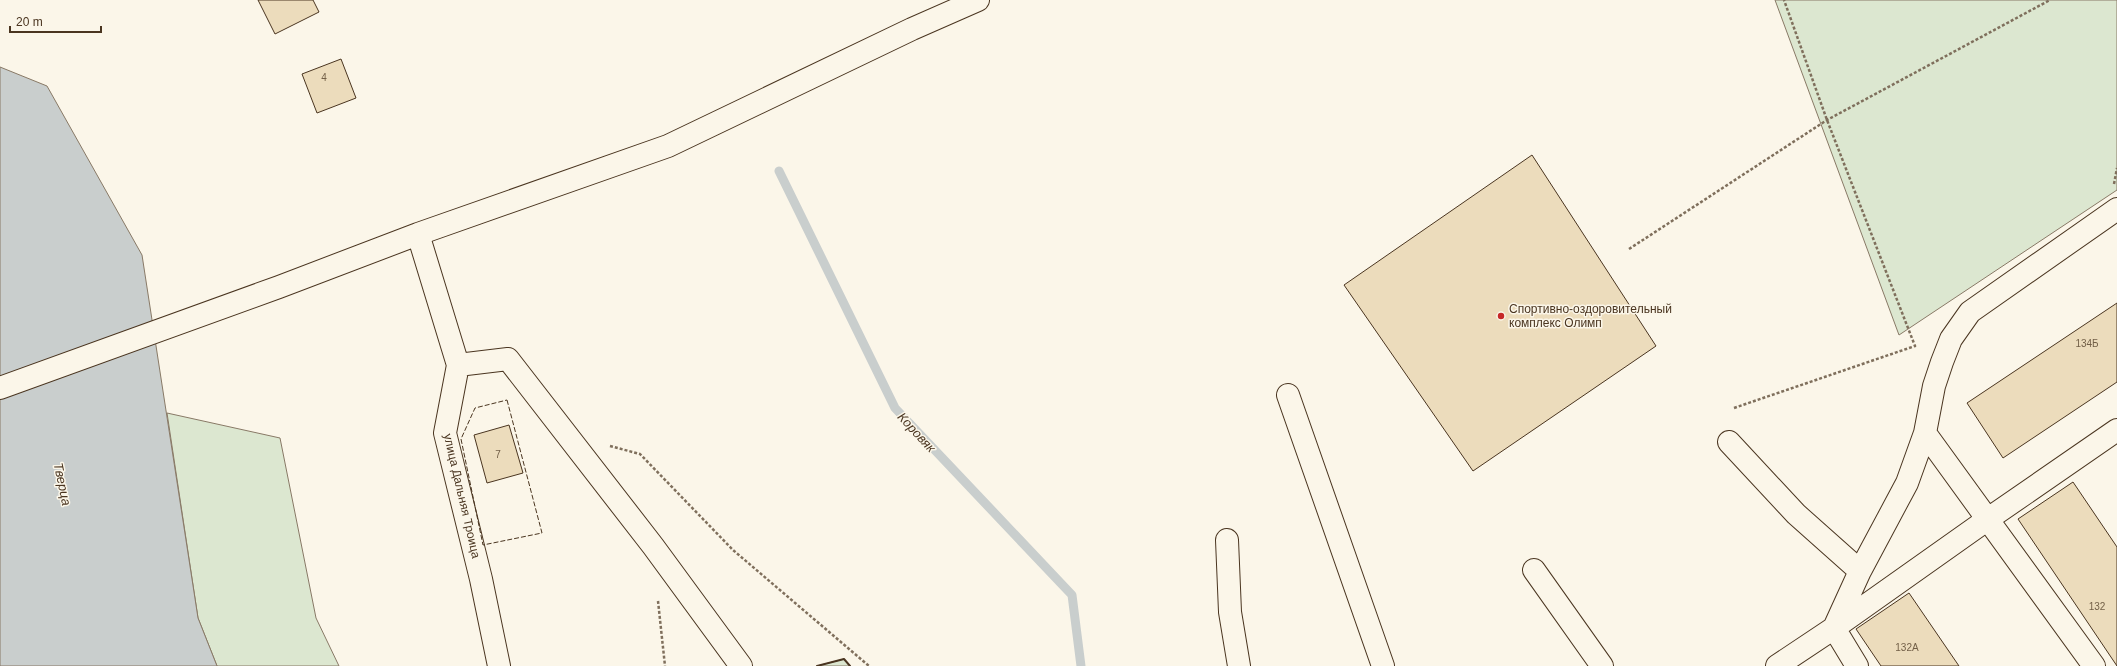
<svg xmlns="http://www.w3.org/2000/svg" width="2117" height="666" font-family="Arial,sans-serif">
	<rect width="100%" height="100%" fill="#fbf6e9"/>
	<path fill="#dce7d0" stroke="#887966" d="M1775 0H2117V190L1899 335Z
		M167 413 280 438 316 618 339 666H217L198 618Z
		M844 659 850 666H817Z"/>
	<path fill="#c9cecd" stroke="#887966" d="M0 67 47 86 142 255 198 618 217 666H0Z"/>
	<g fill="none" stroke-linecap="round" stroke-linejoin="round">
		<path stroke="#c9cecd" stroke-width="9" d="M779 171 895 408 1072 595 1081 666"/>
	</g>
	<path fill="#ecdcbc" stroke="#4a3520" d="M258 0H313L319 12 275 34Z
		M341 59 356 98 317 113 302 74Z
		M1532 155 1656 346 1473 471 1344 285Z
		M2117 303V382L2003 458 1967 403Z
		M509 425 523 473 487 483 474 435Z
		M2073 482 2117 547V666L2018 519Z
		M1909 593 1959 666H1881L1856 629Z"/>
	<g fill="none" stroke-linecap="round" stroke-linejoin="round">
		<defs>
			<path id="minor" d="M418 234 458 365 445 433 481 579 499 666
				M458 365 508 359 653 546 741 666
				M0 388 279 287 418 234 668 146 912 29 978 0
				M1288 395 1383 666
				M1925 433 2094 666
				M1729 442 1796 514 1860 571
				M1227 540 1230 612 1239 666
				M1534 570 1602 666
				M1777 666 1834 628 1860 571 1907 483 1925 433 1934 386 1942 362 1951 339 1970 312 2117 209
				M1857 666 1834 628 1988 519 2117 430"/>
		</defs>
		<use href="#minor" stroke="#4a3520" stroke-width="24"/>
		<path stroke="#7f6f5c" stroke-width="2.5" stroke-dasharray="3 2" stroke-linecap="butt" d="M2114 184 2117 168
			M1629 249 1827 120 2050 0
			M1734 408 1915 346 1827 120 1784 0
			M610 446 640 454 733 550 869 666
			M658 601 665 666"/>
		<use href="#minor" stroke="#fbf6e9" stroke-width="22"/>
		<path stroke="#4a3520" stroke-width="1" stroke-dasharray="5 2" stroke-linecap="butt" d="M507 400 542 533 483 545 461 439 475 408Z"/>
		<path stroke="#4a3520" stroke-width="2" d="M817 666 844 659 850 666"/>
	</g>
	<circle fill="#c62828" stroke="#fbf6e9" stroke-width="1.5" cx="1501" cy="316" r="4"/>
	<g text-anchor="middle" stroke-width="3" stroke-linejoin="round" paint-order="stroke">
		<g font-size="10" fill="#725f47">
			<text x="324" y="81">4</text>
			<text x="2087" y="347">134Б</text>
			<text x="498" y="458">7</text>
			<text x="2097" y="610">132</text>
			<text x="1907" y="651">132А</text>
		</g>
		<g font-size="12" fill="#4a3520" stroke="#fbf6e9" text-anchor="start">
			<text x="1509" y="313">Спортивно-оздоровительный<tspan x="1509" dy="14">комплекс Олимп</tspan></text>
		</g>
		<g font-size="12" fill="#4a3520" stroke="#fbf6e9">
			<text transform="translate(462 496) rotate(77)" y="4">улица Дальняя Троица</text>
		</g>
		<g font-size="13" font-style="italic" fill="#4a3520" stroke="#fbf6e9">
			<text transform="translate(917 432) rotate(47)" y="5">Коровяк</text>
			<text transform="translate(63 484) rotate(78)" y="5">Тверца</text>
		</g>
	</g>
	<path d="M10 26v6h91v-6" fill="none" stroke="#4a3520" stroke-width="2"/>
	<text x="16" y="26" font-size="12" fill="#4a3520" stroke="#fbf6e9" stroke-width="3" paint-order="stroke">20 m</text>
</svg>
